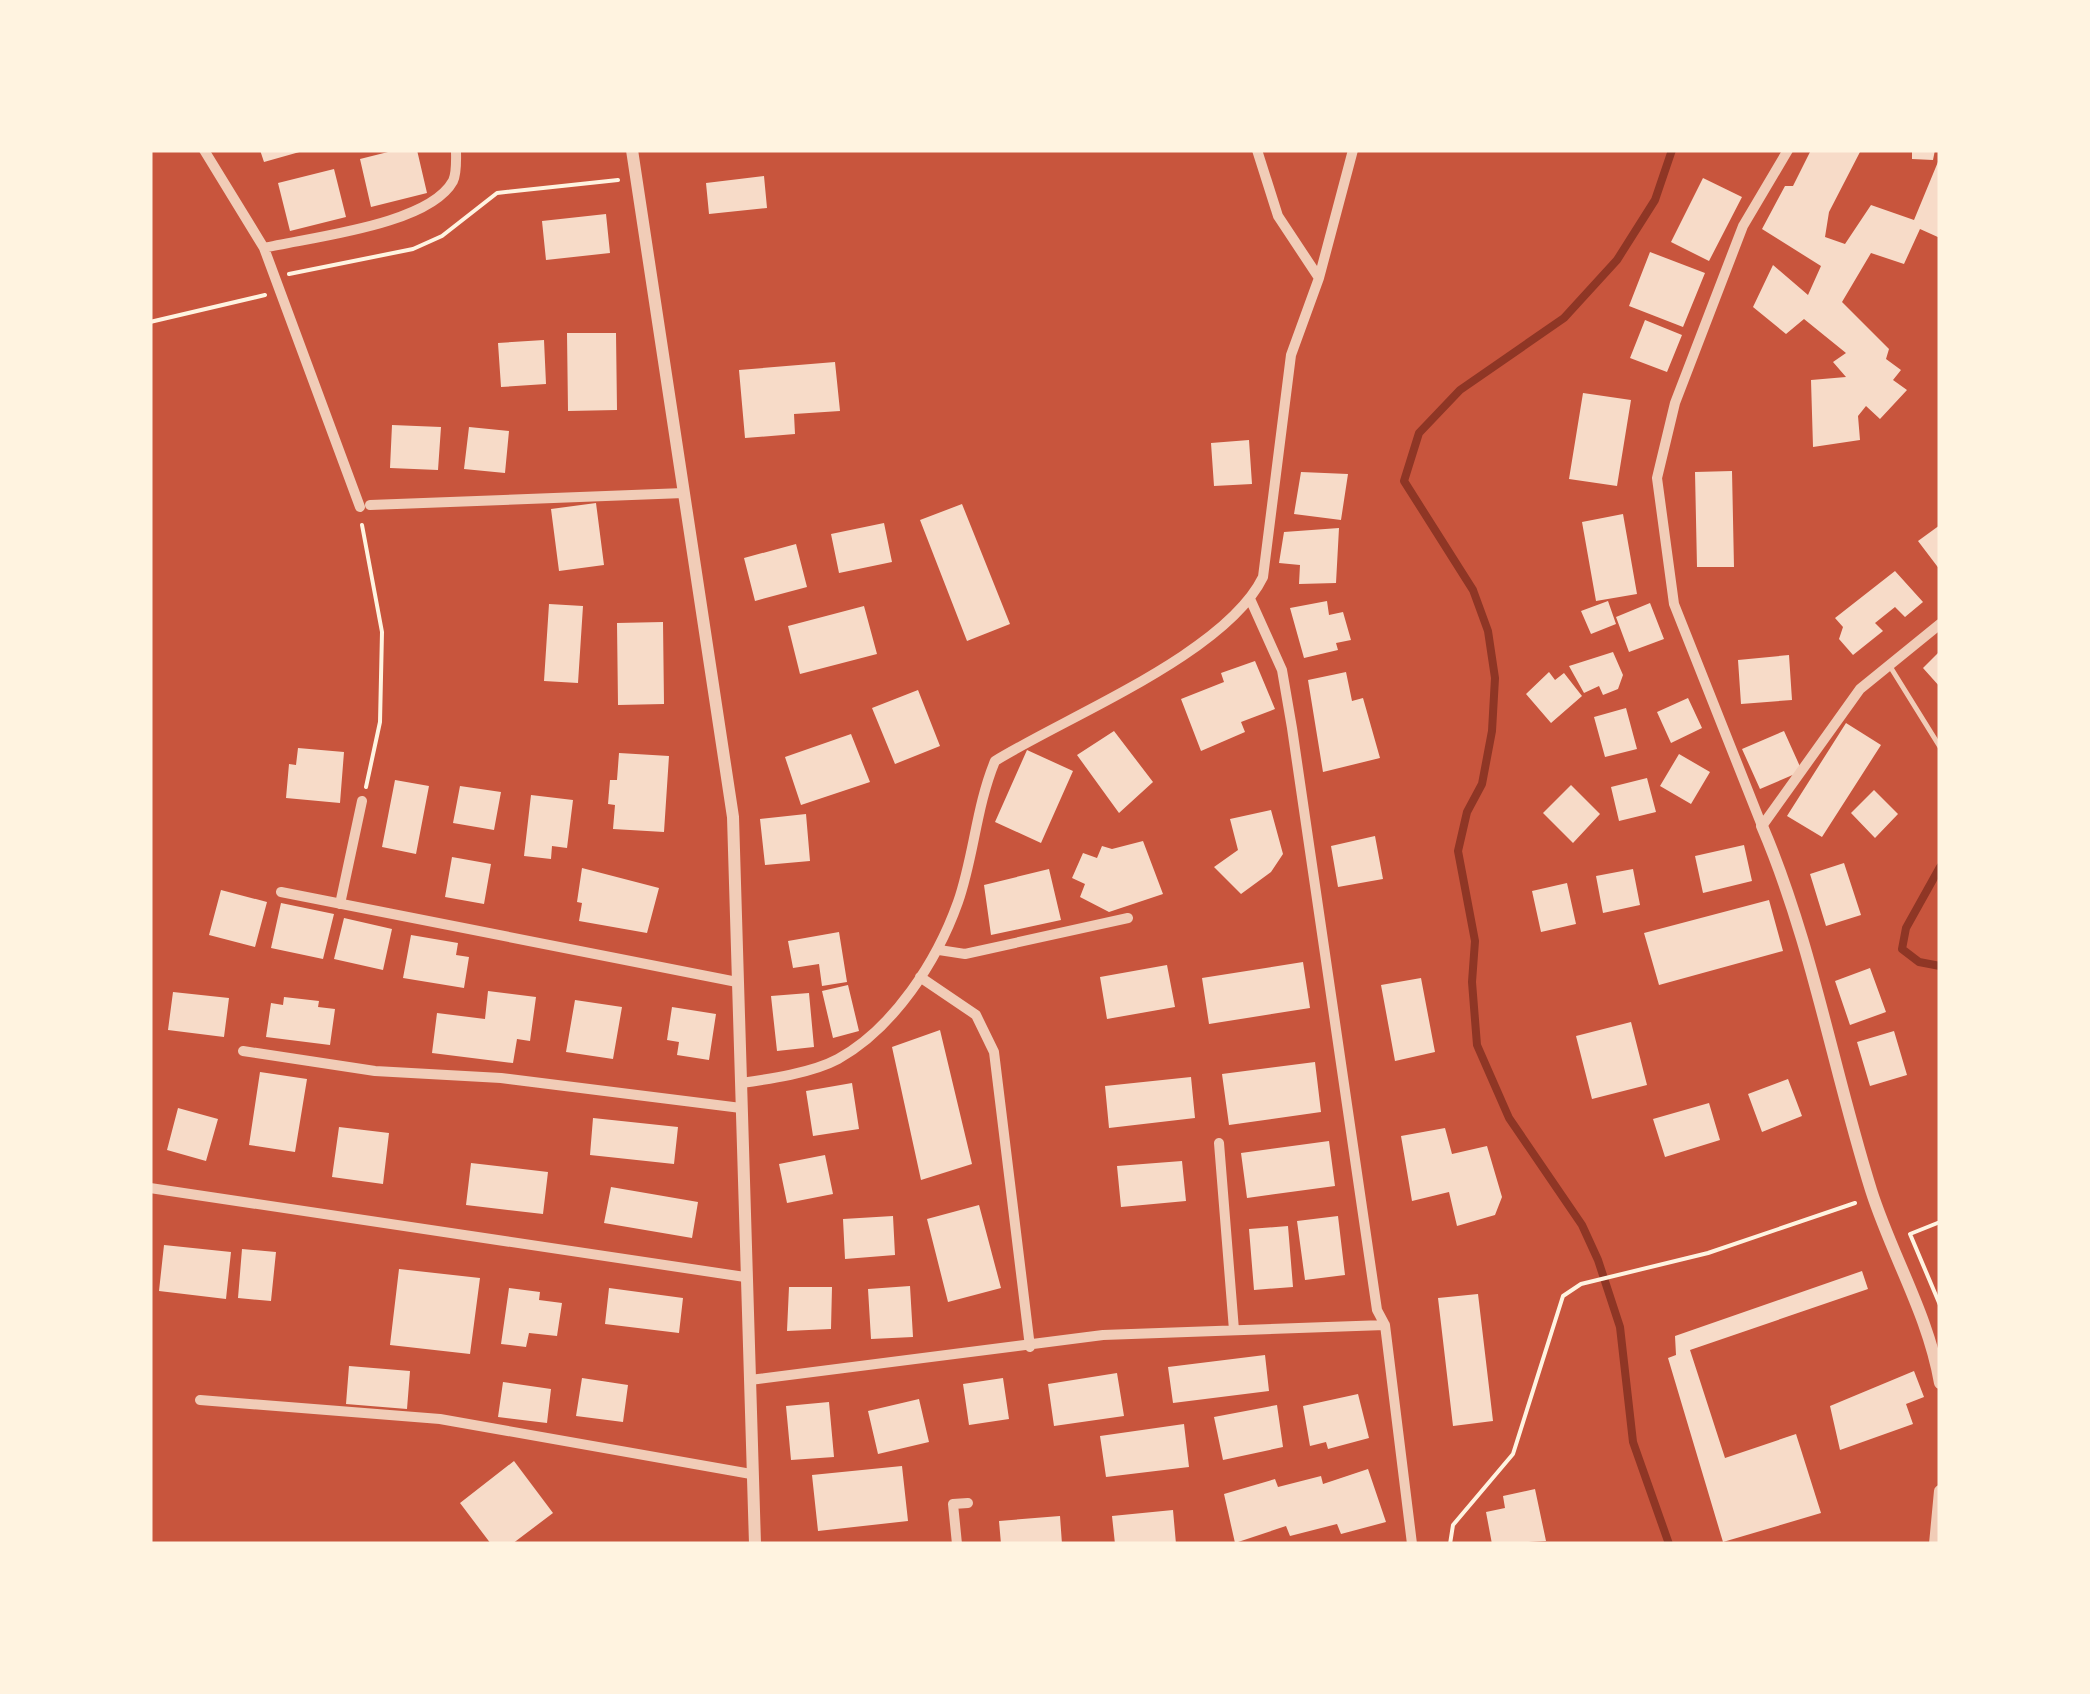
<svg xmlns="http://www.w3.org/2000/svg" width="2090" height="1694" font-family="'Alegreya Sans',sans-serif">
	<rect width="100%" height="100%" fill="#c8553d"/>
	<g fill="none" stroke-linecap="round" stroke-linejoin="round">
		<path stroke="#8f3625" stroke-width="8" d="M1940 867 1906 928 1902 949 1919 962 1940 966
			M1669 1544 1633 1442 1620 1327 1598 1260 1582 1225 1509 1118 1477 1045 1472 982 1475 941 1458 851 1467 812 1482 784 1492 731 1495 678 1488 631 1473 590 1404 481 1419 433 1460 390 1564 318 1617 260 1655 200 1672 150"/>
	</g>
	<path fill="#f7dbc8" d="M260 150H303V151L264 162Z
		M396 150H417L427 193 371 207 360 159Z
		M1811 150H1861L1829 212 1825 237 1845 244 1871 205 1914 220 1940 157V238L1920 229 1904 264 1871 253 1842 302 1889 349 1886 359 1901 370 1893 380 1907 390 1880 419 1866 406 1858 416 1860 440 1813 447 1811 380 1846 377 1833 362 1846 353 1804 319 1786 334 1753 307 1773 265 1808 295 1821 266 1762 229 1785 186H1793Z
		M1912 150H1935L1933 160 1912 159Z
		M334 169 346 217 290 231 278 183Z
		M764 176 767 208 709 214 706 183Z
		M1703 178 1742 197 1709 261 1671 242Z
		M606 214 610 253 546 260 542 221Z
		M1650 252 1705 273 1683 327 1629 306Z
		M1645 320 1682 335 1667 372 1630 358Z
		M567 333H616L617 410 568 411Z
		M544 340 546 384 501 387 498 343Z
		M835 362 840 411 794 414 795 434 745 438 739 370Z
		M1583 393 1631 400 1617 486 1569 479Z
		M392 425 441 427 438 470 390 468Z
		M469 427 509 431 505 473 464 469Z
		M1249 440 1252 484 1214 486 1211 443Z
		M1732 471 1734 567H1697L1695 472Z
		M1301 472 1348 474 1341 520 1294 514Z
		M596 503 604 565 559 571 551 509Z
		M962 504 1010 624 967 641 920 520Z
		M1623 514 1637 594 1596 601 1582 522Z
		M884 523 892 562 839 573 831 534Z
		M1940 525V570L1918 541Z
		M1339 528 1336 583 1299 584 1300 565 1279 563 1284 532Z
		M796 544 807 587 755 601 744 558Z
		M1895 571 1923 602 1905 617 1895 607 1875 623 1883 631 1853 655 1839 639 1843 627 1835 618Z
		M1327 601 1329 615 1343 612 1351 640 1336 643 1338 650 1304 658 1290 608Z
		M1608 601 1616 624 1591 634 1581 611Z
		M1650 603 1664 639 1629 652 1616 617Z
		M549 604 583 606 578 683 544 681Z
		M864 606 877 654 800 674 788 626Z
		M663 622 664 704 618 705 617 623Z
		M1940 651V687L1923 668Z
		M1613 652 1623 675 1618 689 1603 695 1599 686 1584 693 1569 666Z
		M1789 655 1792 700 1741 704 1738 660Z
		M1255 661 1275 709 1241 722 1245 732 1201 751 1181 699 1224 682 1221 673Z
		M1346 672 1352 701 1363 698 1380 758 1323 772 1308 680Z
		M1549 672 1555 680 1564 673 1582 696 1551 723 1526 694Z
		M918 690 940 746 895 764 872 708Z
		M1688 698 1702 728 1671 743 1657 712Z
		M1626 708 1637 749 1605 757 1594 717Z
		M1846 723 1881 745 1822 837 1787 816Z
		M1114 731 1153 782 1119 813 1077 755Z
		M1784 731 1802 771 1760 789 1742 749Z
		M851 734 870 782 801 805 785 757Z
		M298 748 344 752 340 803 286 798 289 764 296 765Z
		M1027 750 1073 771 1041 843 995 822Z
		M619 753 669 756 664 832 613 829 615 805 608 804 610 780H617Z
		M1679 754 1710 772 1691 804 1660 786Z
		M1647 778 1656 812 1619 821 1611 787Z
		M395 780 429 786 416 854 382 847Z
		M1571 785 1600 814 1573 843 1543 813Z
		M460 786 501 792 494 830 453 823Z
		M1874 790 1898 814 1875 838 1851 813Z
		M531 795 573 800 567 848 552 846 551 859 524 856Z
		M1271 810 1283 854 1271 872 1241 894 1214 867 1238 850 1230 819Z
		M806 814 810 861 765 865 760 819Z
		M1375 836 1383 879 1338 887 1331 846Z
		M1143 841 1163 894 1109 912 1080 897 1085 884 1072 878 1083 853 1097 858 1102 846 1112 849Z
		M1744 845 1752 881 1703 893 1695 856Z
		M452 857 491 864 484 904 445 897Z
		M1844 863 1861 915 1826 926 1810 874Z
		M582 868 659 888 647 933 579 921 582 903 577 902Z
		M1049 869 1061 920 991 935 984 885Z
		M1633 869 1640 905 1603 913 1596 876Z
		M1567 883 1576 924 1541 932 1532 891Z
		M221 890 267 902 255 947 209 935Z
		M1769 900 1783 951 1659 985 1644 933Z
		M281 903 334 914 323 959 271 948Z
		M344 918 392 929 383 970 334 959Z
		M839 932 847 982 822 986 819 964 793 968 788 941Z
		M411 935 458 943 456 955 469 957 464 988 403 978Z
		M1303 962 1310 1008 1209 1024 1202 978Z
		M1167 965 1175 1007 1107 1019 1100 977Z
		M1870 968 1886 1012 1850 1025 1835 981Z
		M1421 978 1435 1052 1395 1061 1381 985Z
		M848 985 859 1031 833 1038 822 991Z
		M488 991 536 997 530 1041 517 1039 513 1063 432 1053 437 1013 485 1019Z
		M173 992 229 998 224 1037 168 1030Z
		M809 993 814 1047 777 1051 771 996Z
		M284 997 319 1001 318 1007 335 1009 330 1045 266 1037 271 1003 283 1005Z
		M575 1000 622 1007 613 1059 566 1052Z
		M672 1007 716 1014 709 1060 677 1055 679 1042 667 1040Z
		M1631 1022 1647 1085 1592 1099 1576 1036Z
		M940 1030 972 1164 921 1180 892 1047Z
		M1894 1031 1907 1075 1870 1086 1857 1042Z
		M1315 1062 1321 1112 1229 1125 1222 1074Z
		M260 1072 307 1079 295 1152 249 1145Z
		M1191 1077 1195 1118 1109 1128 1105 1086Z
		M1788 1079 1802 1116 1762 1132 1748 1094Z
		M852 1083 859 1129 813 1136 806 1091Z
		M1709 1103 1720 1140 1665 1157 1653 1119Z
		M178 1108 218 1119 206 1161 167 1150Z
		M593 1118 678 1127 674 1164 590 1155Z
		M339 1127 389 1133 383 1184 332 1177Z
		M1445 1128 1452 1154 1487 1146 1502 1197 1495 1215 1457 1226 1449 1192 1412 1201 1401 1136Z
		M1329 1141 1335 1186 1247 1198 1241 1153Z
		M825 1155 833 1194 787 1203 779 1164Z
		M1182 1161 1186 1201 1121 1207 1117 1166Z
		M471 1163 548 1172 543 1214 466 1205Z
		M611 1187 698 1202 692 1238 604 1223Z
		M979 1205 1001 1288 948 1302 927 1219Z
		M893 1216 895 1255 845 1259 843 1219Z
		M1338 1216 1345 1275 1305 1280 1297 1221Z
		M1288 1226 1293 1287 1254 1290 1249 1229Z
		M164 1245 231 1252 226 1299 159 1291Z
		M242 1249 276 1252 271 1301 238 1298Z
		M399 1269 480 1278 470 1354 390 1345Z
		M1862 1271 1868 1289 1690 1350 1725 1458 1796 1434 1821 1513 1723 1542 1668 1358 1676 1355 1675 1336Z
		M910 1286 913 1337 871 1339 868 1289Z
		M789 1287H832L831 1329 787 1331Z
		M509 1288 540 1292 539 1300 562 1303 557 1336 529 1333 526 1347 501 1344Z
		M609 1288 683 1298 679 1333 605 1324Z
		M1478 1294 1493 1421 1453 1426 1438 1298Z
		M1265 1355 1269 1391 1173 1403 1168 1367Z
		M349 1366 410 1371 407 1409 346 1404Z
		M1914 1371 1924 1397 1906 1404 1913 1424 1840 1450 1830 1406Z
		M1117 1373 1124 1416 1054 1426 1048 1384Z
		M582 1378 628 1385 623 1422 576 1416Z
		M1003 1378 1009 1419 969 1425 963 1384Z
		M503 1382 551 1389 547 1423 498 1417Z
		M1358 1394 1369 1438 1328 1449 1326 1442 1310 1446 1303 1406Z
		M919 1399 929 1442 878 1454 868 1411Z
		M829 1402 834 1457 791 1460 786 1406Z
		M1277 1405 1283 1447 1223 1460 1214 1417Z
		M1184 1424 1189 1467 1106 1477 1100 1436Z
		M514 1461 553 1513 512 1544H491L460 1503Z
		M902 1466 908 1521 818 1531 812 1475Z
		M1368 1469 1386 1522 1341 1534 1337 1524 1290 1536 1286 1526 1235 1543 1224 1494 1275 1479 1278 1487 1321 1476 1323 1484Z
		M1535 1489 1546 1541 1492 1544 1486 1512 1505 1508 1503 1496Z
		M1173 1510 1176 1544H1115L1112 1516Z
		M1060 1516 1062 1544H1001L999 1521Z"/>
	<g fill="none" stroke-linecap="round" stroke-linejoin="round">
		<path stroke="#fff3e0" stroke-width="4" d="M289 274 413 249 442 236 497 193 618 180
			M150 322 265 295
			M362 525 382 632 380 722 366 787
			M1940 1222 1910 1234 1940 1305
			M1450 1544 1453 1525 1513 1454 1563 1296 1581 1284 1708 1253 1855 1203"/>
		<path stroke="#f1ccb7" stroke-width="5" d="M1891 668 1940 747"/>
		<path stroke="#f1ccb7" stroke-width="10" d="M204 150 264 248 360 507
			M1257 150 1278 216 1319 278
			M1788 150 1743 226 1675 403 1657 478 1674 604 1762 826 1860 689 1940 624
			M264 248C311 237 429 225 453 181 457 173 456 159 456 150
			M370 505 684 493
			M1251 601 1282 670 1292 728 1377 1310 1385 1325 1412 1544
			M281 892 737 982
			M340 904 362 801
			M939 950 965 954 1128 918
			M920 977 976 1015 994 1052 1030 1347
			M243 1051 375 1071 501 1078 741 1108
			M741 1083C770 1079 812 1073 838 1059 894 1028 937 961 958 902 974 856 976 807 995 761 1070 715 1226 653 1263 577L1291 355 1319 278 1353 150
			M1219 1143 1234 1330
			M150 1188 745 1277
			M750 1380 1103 1335 1385 1325
			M200 1400 440 1419 751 1474
			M957 1544 953 1504 968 1503"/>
		<path stroke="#f1ccb7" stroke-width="12" d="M632 150 733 817 755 1544
			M1762 826C1812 943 1833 1069 1871 1190 1892 1256 1928 1314 1940 1383
			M1935 1544 1940 1491"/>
	</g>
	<rect width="2090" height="1694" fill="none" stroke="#fff3e0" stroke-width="305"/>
</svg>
